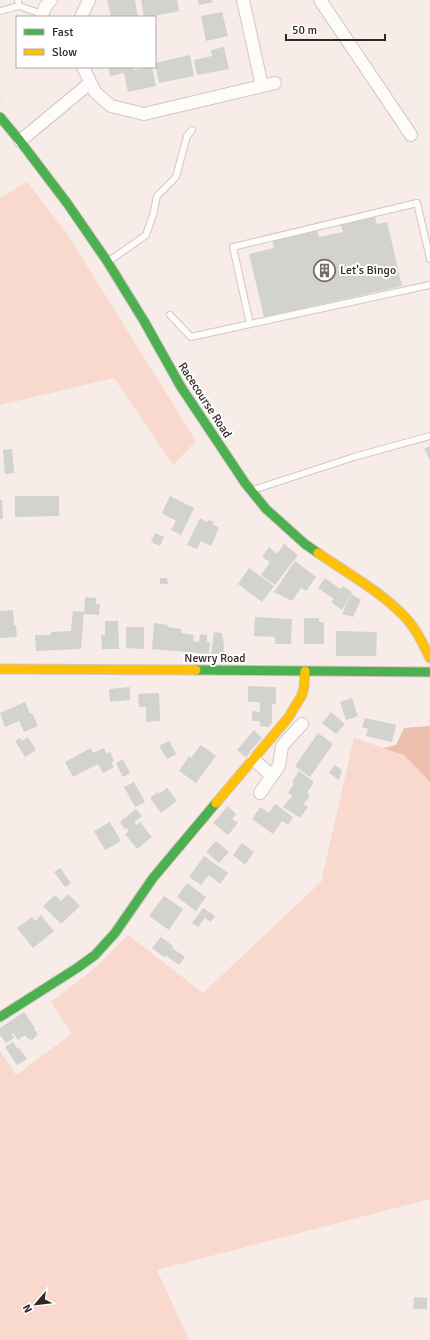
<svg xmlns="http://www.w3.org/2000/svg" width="430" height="1340" font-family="Signika,sans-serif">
	<rect width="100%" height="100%" fill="#f7ece7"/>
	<path fill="#f9d9cd" d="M27 182 66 232 196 441 173 465 114 378 0 405V198Z
		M354 738 404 755 430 782V1199L157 1270 189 1340H0V1051L16 1075 72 1034 51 1002 95 968 128 935 203 993 321 882Z"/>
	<path fill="#ebbeae" d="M430 726V782L404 755 383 748 396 745 404 728Z"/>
	<path fill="#d2d2ce" d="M107 0H135L138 17H111Z
		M141 0H177L179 11 150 17H144Z
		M198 0H212L213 2 199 5Z
		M222 12 228 36 206 41 201 16Z
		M224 47 229 69 197 75 194 60 212 56 211 50Z
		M190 55 194 76 159 83 155 63Z
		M108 67H133L134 70 152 67 156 86 128 92 124 73 110 76Z
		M375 217 377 224 387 222 402 286 264 317 249 254 274 248 272 239 317 229 319 237 343 232 341 225Z
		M430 446V460L424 449Z
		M12 449 14 473 5 474 3 450Z
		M15 496H59V516L15 517Z
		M170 496 194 508 181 535 171 530 176 521 162 513Z
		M0 500H2L3 519H0Z
		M200 518 207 522 209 520 214 522 212 524 219 528 211 546 201 541 197 549 187 545Z
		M155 533 164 537 160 546 151 542Z
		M284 544 298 555 275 585 261 575 270 562 262 557 269 547 277 554Z
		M295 561 316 577 306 591 301 588 292 601 274 592Z
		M249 568 274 586 262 602 238 584Z
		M160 578H167L168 584H160Z
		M325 578 340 589 343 586 352 592 342 610 331 602 334 599 318 588Z
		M351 594 361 600 353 617 342 614Z
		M85 597 96 598V604H100L99 615 84 614Z
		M13 610 14 625H16L17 637 0 638V611Z
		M73 611 84 612 81 649 36 651 35 635H51V632L71 631Z
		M255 617 292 619 291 644H275V637L254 636Z
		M304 618H319V622H324V644H304Z
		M105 621H118L119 649H102L101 635H105Z
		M154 623 168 625 167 627 181 629V633L194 635 193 641 199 642 200 634 207 635V642L210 643 209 654 152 649Z
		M126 627H144V649L126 648Z
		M336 631 377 632 376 656H336Z
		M214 632 222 633 224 645 223 656 211 655Z
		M248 686 276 687V704H272V723L269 727 260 726V721H252V711L260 712V702H248Z
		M130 687V700L110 702 109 689Z
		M159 693 160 721 146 722V707H139L138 694Z
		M352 698 358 716 346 720 340 702Z
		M25 702 30 714 32 713 38 726 24 732 19 721 5 727 0 713Z
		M331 712 345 724 336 734 322 723Z
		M365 718 396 725 392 742 366 736 368 729 362 727Z
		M254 730 262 738 245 757 237 750Z
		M318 733 333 744 310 777 295 766Z
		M28 737 36 750 25 757 15 741 20 738 22 741Z
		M169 741 176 754 167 759 159 746Z
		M201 745 216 756 196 783 179 771 189 756 191 758Z
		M91 748 93 753 104 748 107 754 110 752 114 761 111 763 114 767 103 773 98 764 73 777 65 762Z
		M123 759 130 773 123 777 116 763Z
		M335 765 342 770 339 780 329 773Z
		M299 771 314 782 307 793 310 795 304 804 308 807 300 818 283 807 292 796 288 793 294 783 292 782Z
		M134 782 145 802 135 807 124 787Z
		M167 788 177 801 161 813 150 798 158 792 159 794Z
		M275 804 293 817 288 825 282 821 273 834 252 819 260 807 269 813Z
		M228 806 236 814 232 819 238 823 228 835 213 823Z
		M136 809 142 816 134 822 137 825 140 822 152 837 137 849 125 834 129 831 127 828 125 829 120 822Z
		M110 822 121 841 105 850 94 831Z
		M216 841 229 852 219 863 206 852Z
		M242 843 254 852 245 865 233 855Z
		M204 856 228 873 220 884 209 875 201 885 189 877Z
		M60 868 71 883 65 887 54 872Z
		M187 883 206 897 196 911 177 897Z
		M68 894 80 906 61 924 43 906 55 895 61 901Z
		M164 896 183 909 169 930 149 916Z
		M203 908 215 916 211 922 205 918 198 927 192 923Z
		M41 915 54 931 33 948 17 928 32 917 35 921Z
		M161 937 173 946 172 948 185 957 179 965 166 956 164 957 152 948Z
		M24 1012 35 1028 34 1029 37 1033V1036L32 1040 28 1039 25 1035 18 1040 13 1033 12 1034 14 1038 6 1043 0 1035V1028Z
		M13 1042 18 1049 19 1048 27 1059 17 1065 5 1047Z
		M414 1297 427 1298V1309H413Z"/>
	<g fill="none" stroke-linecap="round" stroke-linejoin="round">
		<defs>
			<path id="lane" d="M18 0 19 6 42 14
				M0 11 19 6
				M430 259 417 203 233 247 250 324 430 285
				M109 261 146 235 153 215 157 196 176 177 187 136 192 130
				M170 315 191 337 250 324
				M253 490 354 457 430 436"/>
			<path id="street" d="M243 0 262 86
				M320 0 411 135
				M42 17 45 7 51 0
				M81 17 89 0
				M83 67 95 92 111 106 144 114 275 83
				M20 141 90 83
				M253 759 272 776
				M260 793 279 766 282 746 302 724"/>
			<path id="fast" d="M0 117 20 141 67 203 107 261 144 321 181 387 245 483 266 509 305 544 318 553
				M196 670 430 672
				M0 1017 77 968 95 955 115 933 153 878 216 803"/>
			<path id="slow" d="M318 553C347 573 380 591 404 616 416 628 423 644 430 658
				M0 669 196 670
				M216 803 288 718 302 695 304 687 305 671"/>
		</defs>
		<use href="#lane" stroke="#d1c7c4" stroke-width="8"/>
		<use href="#street" stroke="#d1c7c4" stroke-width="14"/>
		<use href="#fast" stroke="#d1c7c4" stroke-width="11"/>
		<use href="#slow" stroke="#d1c7c4" stroke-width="11"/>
		<path stroke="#dedbda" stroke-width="2.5" stroke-dasharray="1 3" stroke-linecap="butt" d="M0 97 5 103"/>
		<use href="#lane" stroke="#fefcfb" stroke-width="6"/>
		<use href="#street" stroke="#fefcfb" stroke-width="12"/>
		<use href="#fast" stroke="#4caf50" stroke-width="9"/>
		<use href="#slow" stroke="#ffc107" stroke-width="9"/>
	</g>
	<defs>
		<symbol id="building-ring" viewBox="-11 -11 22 22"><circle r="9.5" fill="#fff" stroke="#766d68" stroke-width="1.5"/><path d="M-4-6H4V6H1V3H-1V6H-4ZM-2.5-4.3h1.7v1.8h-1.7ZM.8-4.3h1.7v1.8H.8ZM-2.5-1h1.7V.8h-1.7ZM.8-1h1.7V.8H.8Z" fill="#766d68"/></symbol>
	</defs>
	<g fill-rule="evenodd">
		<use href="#building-ring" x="312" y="258" width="25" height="25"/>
	</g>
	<g text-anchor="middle" stroke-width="4" stroke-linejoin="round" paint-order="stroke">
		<g font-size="12" fill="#312824" stroke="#fff" text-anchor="start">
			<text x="340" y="274">Let's Bingo</text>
		</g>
		<g font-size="12" fill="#312824" stroke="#fff">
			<text transform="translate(205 400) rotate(57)" y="4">Racecourse Road</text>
			<text x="215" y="662">Newry Road</text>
		</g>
	</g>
	<rect x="16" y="16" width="140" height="52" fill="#ffffff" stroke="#ada9a7"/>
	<rect x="24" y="29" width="20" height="6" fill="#4caf50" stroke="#ada9a7"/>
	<text x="52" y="36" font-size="12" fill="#312824">Fast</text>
	<rect x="24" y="49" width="20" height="6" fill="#ffc107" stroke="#ada9a7"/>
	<text x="52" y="56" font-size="12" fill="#312824">Slow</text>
	<g transform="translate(36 1304) rotate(242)" stroke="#ffffff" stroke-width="3" paint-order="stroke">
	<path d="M0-3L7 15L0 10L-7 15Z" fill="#312824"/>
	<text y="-6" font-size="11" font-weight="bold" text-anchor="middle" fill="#312824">N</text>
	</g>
	<path d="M286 34v6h99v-6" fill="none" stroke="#312824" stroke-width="2"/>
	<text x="292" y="34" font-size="12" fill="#312824" stroke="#ffffff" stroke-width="3" paint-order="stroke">50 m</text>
</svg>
